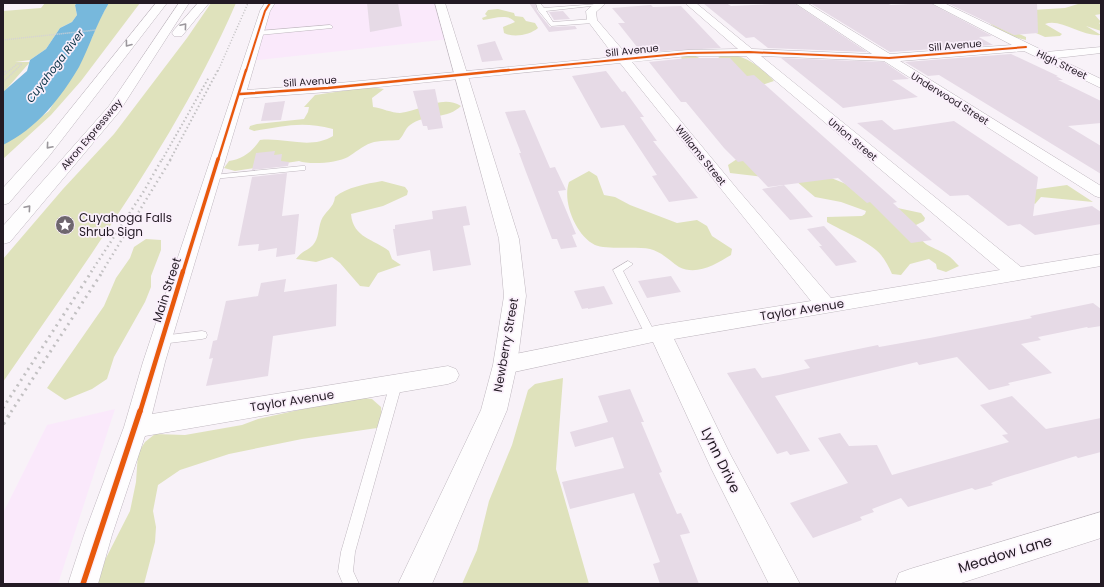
<svg xmlns="http://www.w3.org/2000/svg" width="1104" height="587" font-family="Poppins,sans-serif">
	<rect width="100%" height="100%" fill="#f8f2f8"/>
	<path fill="#fae9fb" d="M270 3H440L450 39 250 61Z
		M115 409 58 584H3V513L47 425Z"/>
	<path fill="#dfe2bc" d="M45 3H77L75 5 77 15 72 22 60 28 46 49 30 60 15 62H30L3 93V11L41 8Z
		M109 3H140L81 81 51 115 3 159V145L49 111 92 38 98 22Z
		M211 3H236C177 139 86 261 3 382V259L63 189 114 134 187 38Z
		M1076 3H1101V14L1095 15 1101 22 1099 23 1101 25V31L1086 26 1101 35C1082 37 1061 18 1045 24L1062 34 1060 36 1045 37 1027 29 1017 33 1026 37V40C1010 37 998 31 986 20L1016 11 1065 8 1078 4Z
		M498 9 514 13 515 16 523 17 526 21 535 23 538 28C530 35 514 38 504 33L503 27 515 22C508 13 493 19 483 20L482 18 487 16 485 14 488 10Z
		M694 55 701 59 723 60 718 57C738 48 761 67 774 81L762 85 683 65 681 56Z
		M369 87 384 89 372 98 373 107C381 108 392 113 400 113 421 111 442 94 461 106 448 119 428 114 413 123 405 127 405 134 399 140 390 141 379 140 371 143 362 146 355 153 348 157 338 163 309 165 299 161L235 171 224 168 229 161C242 159 252 152 260 140 284 137 310 150 333 136V129C302 121 285 126 254 131L249 129 250 126 257 124 304 119 308 112 309 107H304L315 95Z
		M755 147 846 184 879 204 921 213 925 218 924 221 914 226C923 248 929 244 947 255 951 257 955 262 959 266L946 272 937 269 936 264 929 259 910 264 901 275 892 274C889 267 885 260 881 255 871 242 842 231 827 222V217L862 216 865 214 866 211 841 202 815 197 796 181 730 173 728 165Z
		M589 171 597 176 604 195 615 197 630 205 677 223 697 220 707 226 712 236 732 249 731 255C716 264 697 276 679 267 670 261 662 252 650 249 637 246 606 250 595 245 576 236 562 202 569 182Z
		M382 181 405 187 408 191 407 195 383 206 351 214C353 238 374 239 389 251L392 259 401 265 378 273 369 287 360 286 340 263 332 257 316 262 296 259C302 251 307 251 313 245 319 238 318 229 321 221 324 212 334 208 335 197 347 187 366 184 382 181Z
		M1067 185 1093 202 1041 197 1035 204 1017 192Z
		M146 239 161 240V250L151 276V287L145 302 114 357 107 379 92 389 65 400 47 388 104 306 116 278 130 258 134 247Z
		M563 378 556 469 589 584H462L477 550 489 501 512 445 528 390 535 384Z
		M357 397 372 399 381 407 382 418 377 428 302 439 229 454 180 470 158 485 153 511 156 527 155 542 144 584H96L106 558 130 511 136 482 138 453 145 442 155 434 185 435 242 425 258 419Z"/>
	<path fill="#77b8dc" d="M77 3H109C96 24 90 46 79 67 61 98 36 129 3 145V92L27 71 30 60 46 49 60 28 72 22 77 15 75 5Z"/>
	<path fill="#e6dae6" d="M367 3H398L402 26 370 32Z
		M529 3H535L537 11 550 27 575 26 577 29 549 32Z
		M703 3H726L731 6 794 3 867 52 768 48 754 37 746 38Z
		M810 3H886L891 5 930 3 992 36 979 37 993 45 890 52Z
		M947 3H1037L1038 33 1014 35Z
		M651 5 653 7 681 6 721 48 641 52 618 23H625L612 8Z
		M563 11 570 19 554 20 549 12Z
		M495 41 503 60 482 62 477 45Z
		M1011 54 1058 76H1056L1063 80H1058L1101 101V123L1068 126 1101 146V174L939 75 928 76 905 62Z
		M688 58H730L747 76 754 75 897 202 893 203 932 240 911 243 870 202 867 203 838 178 768 187 743 161 738 162 724 148 686 102H681L649 62Z
		M781 58 884 62 909 79 892 80 918 97 843 108Z
		M606 71 622 92 625 91 644 117H640L657 141H653L698 198 669 202 652 176 657 175 624 125 601 128 572 76Z
		M435 89 443 128 428 130 427 126H423L413 91Z
		M285 101 281 120 261 121 265 103Z
		M525 110 550 168 555 167 566 190 558 191 576 234 572 235 577 247 561 249 557 239H552L526 172 519 153H521L505 112Z
		M882 120 894 130 954 121 1038 177 1033 216 1092 206 1101 212V224L1035 235 1020 224 1008 226 968 195 950 196 857 123Z
		M275 151 274 155 282 154 281 161 289 162 288 166 252 170 256 153Z
		M287 173 282 216 299 214 295 254 276 257 277 248 258 251 259 244 238 246 252 177Z
		M784 185 813 217 790 220 762 189Z
		M466 206 470 225 463 226 471 265 433 271 430 250 397 256 393 229H395V225L433 219 432 211Z
		M824 226 857 262 836 266 819 246H822L807 229Z
		M671 276 681 292 647 298 638 281Z
		M286 279 284 292 337 284 336 326 273 336 268 376 206 386 213 358 209 359 213 341 217 340 226 301 258 296 261 283Z
		M604 286 613 304 588 309V308L582 309 574 291Z
		M1093 303 1101 309V326L1088 328 1087 327 1038 337 1041 340 1021 344 1052 373 1008 383 1010 385 989 390 957 357 919 365 917 362 775 396 810 451 790 455 787 451 777 454 727 373 755 368 762 378 779 375 810 368 804 360 878 345 879 347 930 338 1032 318 1030 316Z
		M630 389 644 422H641L662 472 659 473 677 514 681 513 690 533 680 535 699 584H660L653 564 660 562 634 493 570 509 562 482 624 468 613 437 575 447 570 432 608 422 598 396Z
		M1012 396 1046 429 1101 418V452L1078 458 1076 456 1001 479 991 483 993 485 975 490 972 488 908 507 901 498 872 509 874 512 860 517 862 520 813 538 790 503 848 483 818 438 840 433 849 446 877 445 892 475 1009 442 1002 435 1008 434 980 405Z"/>
	<g fill="none" stroke-linecap="round" stroke-linejoin="round">
		<defs>
			<path id="lane" d="M536 3H540L544 8 598 4 600 5 546 11 553 22 593 19 596 21 593 23 551 26 538 10Z
				M330 25 332 26V28L259 35 256 33 259 31Z
				M302 166H305V170L213 179 209 177 213 175Z
				M628 261 633 264 623 271 656 335 655 338H647L613 270Z
				M202 331 206 332 207 335 206 338 202 339 161 344 157 343 156 340 157 337 161 336Z
				M396 379 400 381 402 384 355 552 353 571 359 584H343L338 572 341 552 390 384 392 381Z"/>
			<path id="street" d="M265 3H275L270 11 247 90 328 84 615 57 587 20 586 11 595 3H606L596 12 597 20 627 55 688 50 738 49 685 3H696L752 49 872 54 795 3H807L890 54 1012 45 931 3H944L1046 52 1101 47V53L1057 58 1101 79V88L1024 51 900 61 1101 186V198L1095 196 884 61 761 56 1021 267 1101 254V266L674 339 729 452 800 584H769L711 468 653 342 505 374 497 371 494 365 497 359 505 356 660 325 811 301 620 63 328 92 244 98 165 362 152 414 448 366 456 369 459 375 456 381 448 384 145 436 112 535 98 584H68L84 535 124 427 143 362 260 11ZM688 56H746L1000 270 831 298 738 190 632 62Z
				M1101 512V538L958 584H895L899 573 910 569Z"/>
			<path id="secondary" d="M435 3H445L519 239 526 296 517 365 507 410 432 584H398L481 410 493 365 504 296 499 239Z"/>
			<path id="highway" d="M156 3H167L50 155 9 203 3 205V188L39 148Z
				M179 3H189L119 112 10 242 3 244V226L109 106Z
				M198 3H209L182 36H174L172 33 174 30Z"/>
		</defs>
		<use href="#lane" stroke="#bfb7bf" stroke-width="1"/>
		<use href="#street" stroke="#bfb7bf" stroke-width="1"/>
		<use href="#secondary" stroke="#bfb7bf" stroke-width="1"/>
		<use href="#highway" stroke="#bfb7bf" stroke-width="1"/>
		<path stroke="#d5d2d5" stroke-width="1.5" stroke-dasharray="1 1" stroke-linecap="butt" d="M3 40 96 30
			M3 71H6L3 73
			M3 76 17 64H22L3 82"/>
		<use href="#lane" fill="#fefdfe" fill-rule="evenodd"/>
		<use href="#street" fill="#fefdfe" fill-rule="evenodd"/>
		<use href="#secondary" fill="#fefdfe" fill-rule="evenodd"/>
		<use href="#highway" fill="#fefdfe" fill-rule="evenodd"/>
		<path stroke="#c2c0c2" stroke-width="1.5" stroke-dasharray="1 2" stroke-linecap="butt" d="M218 71 248 3"/>
		<path stroke="#c2c0c2" stroke-width="2" stroke-dasharray="1.5 2.5" stroke-linecap="butt" d="M162 160 209 77
			M170 160 218 70"/>
		<path stroke="#c2c0c2" stroke-width="2.5" stroke-dasharray="1.5 3.5" stroke-linecap="butt" d="M91 272 144 191 162 159
			M102 272 171 159"/>
		<path stroke="#c2c0c2" stroke-width="3" stroke-dasharray="2 4.5" stroke-linecap="butt" d="M3 408 92 271
			M11 412 103 271"/>
		<path stroke="#c2c0c2" stroke-width="4" stroke-dasharray="2.5 5.5" stroke-linecap="butt" d="M3 424 12 411"/>
		<defs>
			<path id="cycleway-far4" d="M246 71 265 11 270 3
				M499 71 688 53 749 52 889 58 1026 47"/>
			<path id="cycleway-far3" d="M240 94 328 88 509 70
				M218 160 246 70"/>
			<path id="cycleway-far2" d="M183 272 218 159"/>
			<path id="cycleway-far1" d="M140 412 183 271"/>
			<path id="cycleway" d="M83 584 140 411"/>
		</defs>
		<use href="#cycleway-far4" stroke="#faeffb" stroke-width="3.5"/>
		<use href="#cycleway-far3" stroke="#faeffb" stroke-width="4"/>
		<use href="#cycleway-far2" stroke="#faeffb" stroke-width="5.5"/>
		<use href="#cycleway-far1" stroke="#faeffb" stroke-width="7"/>
		<use href="#cycleway" stroke="#faeffb" stroke-width="8"/>
		<use href="#cycleway-far4" stroke="#e8590c" stroke-width="2"/>
		<use href="#cycleway-far3" stroke="#e8590c" stroke-width="2.5"/>
		<use href="#cycleway-far2" stroke="#e8590c" stroke-width="3.5"/>
		<use href="#cycleway-far1" stroke="#e8590c" stroke-width="4.5"/>
		<use href="#cycleway" stroke="#e8590c" stroke-width="5.5"/>
	</g>
	<defs><path id="oneway-chevron" d="M-2-3.5L2.5 0L-2 3.5" fill="none" stroke-width="1.6" stroke-linecap="round" stroke-linejoin="round"/></defs>
	<g stroke="#9b979c">
		<use href="#oneway-chevron" transform="translate(184 26) rotate(-50)"/>
		<use href="#oneway-chevron" transform="translate(128 44) rotate(127)"/>
		<use href="#oneway-chevron" transform="translate(49 146) rotate(131)"/>
		<use href="#oneway-chevron" transform="translate(28 208) rotate(-49)"/>
	</g>
	<defs>
		<symbol id="sight-disc" viewBox="-11 -11 22 22"><circle r="9.5" fill="#6e666e" stroke="#faeffb"/><path d="M0-6L1.8-2.2L6-1.7L2.9 1.2L3.7 5.4L0 3.3L-3.7 5.4L-2.9 1.2L-6-1.7L-1.8-2.2Z" fill="#fff"/></symbol>
	</defs>
	<g fill-rule="evenodd">
		<use href="#sight-disc" x="54" y="214" width="22" height="22"/>
	</g>
	<g text-anchor="middle" stroke-width="3.5" stroke-linejoin="round" paint-order="stroke">
		<g font-size="10" fill="#231a24" stroke="#faeffb">
			<text transform="translate(955 45) rotate(-5)" y="4">Sill Avenue</text>
			<text transform="translate(632 50) rotate(-6)" y="4">Sill Avenue</text>
			<text transform="translate(1062 64) rotate(26)" y="4">High Street</text>
			<text transform="translate(310 81) rotate(-4)" y="4">Sill Avenue</text>
			<text transform="translate(950 98) rotate(32)" y="4">Underwood Street</text>
			<text transform="translate(91 134) rotate(-50)" y="4">Akron Expressway</text>
			<text transform="translate(853 139) rotate(40)" y="4">Union Street</text>
			<text transform="translate(701 155) rotate(51)" y="4">Williams Street</text>
		</g>
		<g font-size="11" font-style="italic" fill="#053145" stroke="#faeffb">
			<text transform="translate(55 66) rotate(-53)" y="4">Cuyahoga River</text>
		</g>
		<g font-size="12" fill="#231a24" stroke="#faeffb" text-anchor="start">
			<text x="79" y="222">Cuyahoga Falls<tspan x="79" dy="14">Shrub Sign</tspan></text>
		</g>
		<g font-size="12" fill="#231a24" stroke="#faeffb">
			<text transform="translate(167 290) rotate(-72)" y="4">Main Street</text>
			<text transform="translate(802 310) rotate(-9)" y="4">Taylor Avenue</text>
			<text transform="translate(506 345) rotate(-80)" y="4">Newberry Street</text>
			<text transform="translate(292 401) rotate(-9)" y="4">Taylor Avenue</text>
		</g>
		<g font-size="14" fill="#231a24" stroke="#faeffb">
			<text transform="translate(721 460) rotate(64)" y="5">Lynn Drive</text>
			<text transform="translate(1005 554) rotate(-17)" y="5">Meadow Lane</text>
		</g>
	</g>
	<rect width="1104" height="587" fill="none" stroke="#231a24" stroke-width="8"/>
</svg>
